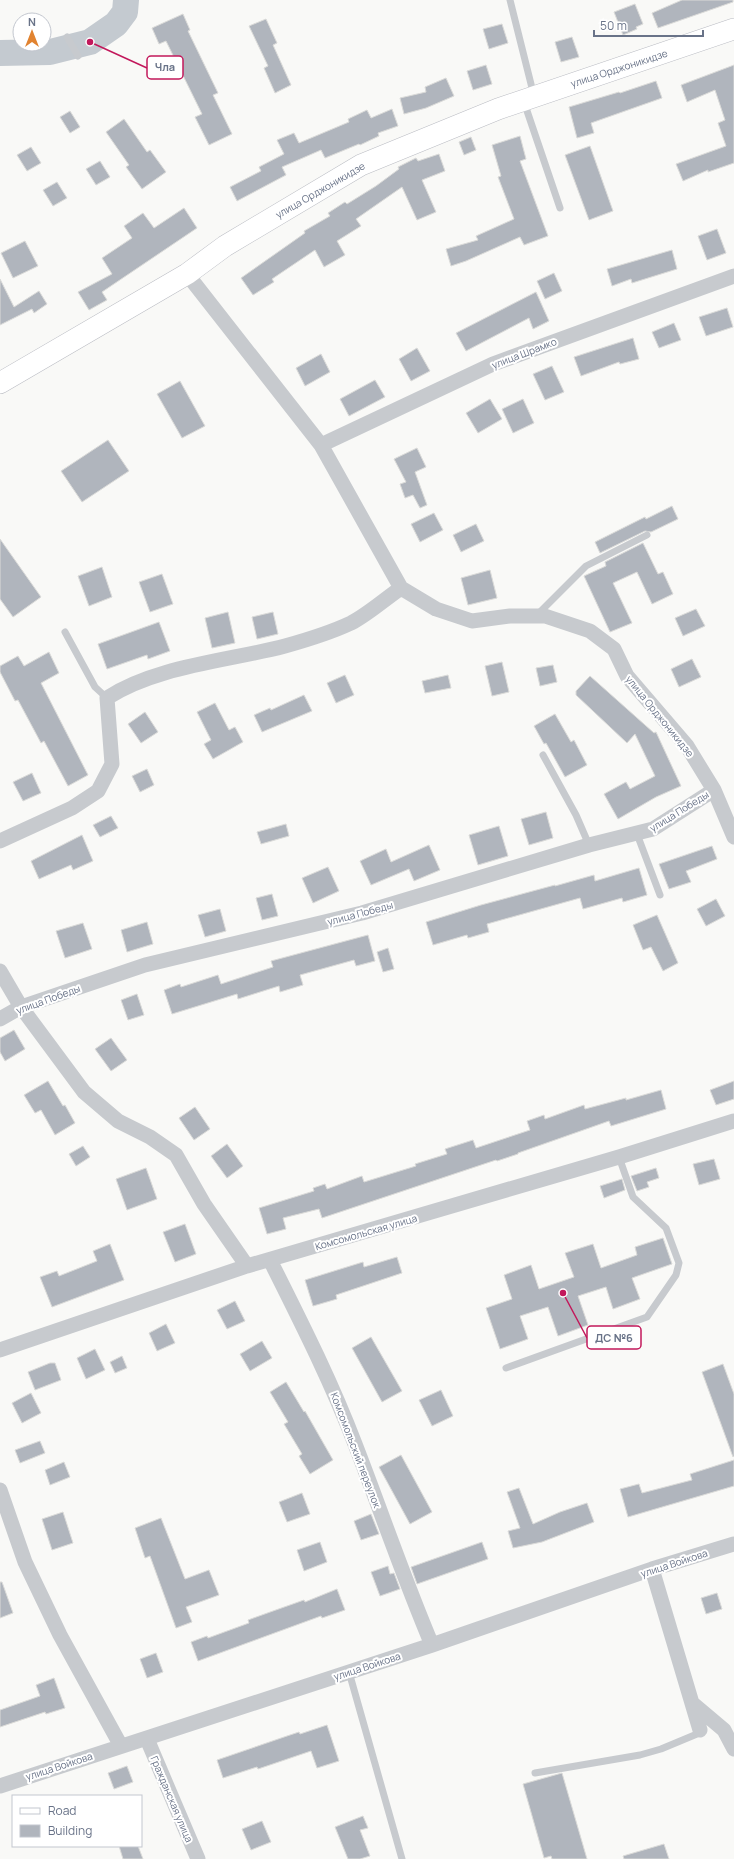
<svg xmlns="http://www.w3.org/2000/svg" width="734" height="1859" font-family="Manrope,sans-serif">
	<rect width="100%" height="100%" fill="#f9f9f7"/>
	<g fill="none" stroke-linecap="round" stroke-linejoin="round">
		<path stroke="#c4cad0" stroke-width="26" d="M0 53 50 52 90 42 116 24 125 12 126 0"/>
	</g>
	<path fill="#b0b5bd" stroke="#dbdbd9" d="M682 0H733V2L658 28 652 13Z
		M635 4 643 24 636 27 637 29 623 35 614 12Z
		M183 14 190 30 188 31 218 93 213 95 232 134 209 145 195 117 202 114 166 41 159 44 152 28Z
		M266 19 277 43 273 45 291 85 275 93 264 68 268 66 249 26Z
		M502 24 508 43 489 49 483 29Z
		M572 37 579 57 561 62 555 42Z
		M486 65 492 84 473 90 467 71Z
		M734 65V163L708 172V170L683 181 676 164 726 146 718 123 725 120 715 90 687 102 681 85Z
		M446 78 454 96 426 108 404 114 400 98 426 92 425 87Z
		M656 81 662 98 591 123 594 133 577 138 569 107 619 92 620 93Z
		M392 109 398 126 378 133 379 136 360 145 359 144 325 158 321 150 282 167 286 175 237 201 230 187 261 171 259 167 284 154 277 140 294 133 299 143 349 122 348 119 367 110 371 118Z
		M70 111 80 127 70 133 60 117Z
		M124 119 147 152 150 150 166 172 142 189 126 167 129 165 106 132Z
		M520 136 526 159 520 161 548 236 524 245 520 237 466 261 451 266 446 249 478 240 476 236 514 219 498 177 501 176 492 145Z
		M471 137 476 150 464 155 459 142Z
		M590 146 613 211 589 220 565 155Z
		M31 147 41 163 27 171 17 155Z
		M439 154 445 171 422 180 436 212 417 220 402 187 356 219 361 226 337 241 345 255 324 267 315 250 272 279 274 282 253 295 241 278 305 233 304 231 330 216 328 213 345 202 347 204 376 186 399 169 398 167 416 158 418 161Z
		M100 161 110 177 96 185 86 169Z
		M57 182 67 198 53 206 43 190Z
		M184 208 197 228 102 292 107 300 89 310 78 292 112 274 102 258 132 238 124 226 143 213 154 228Z
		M717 229 726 253 707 260 698 236Z
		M25 241 38 266 13 278 1 253Z
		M672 250 677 269 632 283 631 279 612 286 607 269Z
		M554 273 562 291 545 299 537 281Z
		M0 279 14 307 39 291 47 304 34 313 32 309 0 325Z
		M536 292 549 321 533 329 529 318 466 351 456 333Z
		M727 308 733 327 706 336 699 317Z
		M674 323 681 340 659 348 652 332Z
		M633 338 639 359 620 364 619 362 581 376 574 357Z
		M417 348 430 371 411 381 399 359Z
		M321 354 330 372 305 386 296 368Z
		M552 366 564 392 545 400 533 374Z
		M375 380 385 397 349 416 340 399Z
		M180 381 205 426 182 438 157 394Z
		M490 399 502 419 478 433 466 413Z
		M523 399 534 423 513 433 502 409Z
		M108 440 129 471 82 502 61 471Z
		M417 448 426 467 415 472 427 505 420 508 413 495 405 498 400 484 406 482 394 459Z
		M672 506 678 519 651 532 645 531 600 553 595 542 645 517 646 519Z
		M434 513 443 530 420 542 411 524Z
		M476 524 484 541 461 552 453 535Z
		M0 539 41 597 13 617 0 599Z
		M643 543 658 574 663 572 673 594 652 604 637 572 613 583 632 623 610 632 584 576 606 566 605 562Z
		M102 567 112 597 89 606 78 576Z
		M490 570 497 598 468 605 461 578Z
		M162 574 173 604 150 612 139 582Z
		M696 609 705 626 683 636 675 618Z
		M228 612 235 643 212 648 205 618Z
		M273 612 278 634 257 639 252 617Z
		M159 622 170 651 148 659 147 655 107 669 98 644Z
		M49 652 59 673 41 683 88 775 68 786 44 741 41 743 18 700 15 701 0 672V666L18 656 24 666Z
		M692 659 701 677 679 687 671 669Z
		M502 662 509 692 492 696 485 666Z
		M553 665 557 682 540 686 536 668Z
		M345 675 354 695 336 703 327 683Z
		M448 675 451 688 425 693 422 681Z
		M590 676 654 733 656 732 681 786 656 797 618 819 604 794 626 782 630 789 655 776 635 734 627 743 576 695V691Z
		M304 695 312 711 262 732 254 715 270 708 271 710Z
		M215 703 229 730 235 727 243 742 213 759 204 744 211 740 197 712Z
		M145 712 158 732 141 743 128 724Z
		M555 714 571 742 574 740 587 765 565 777 546 743 544 744 534 726Z
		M147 769 154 785 140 792 132 776Z
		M32 773 41 793 23 801 13 782Z
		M546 812 553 838 529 845 521 819Z
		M111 816 118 828 100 837 93 825Z
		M286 824 289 836 261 844 257 832Z
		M499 826 508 856 478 865 469 835Z
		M82 835 93 861 73 870 71 865 39 879 31 861Z
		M429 845 440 870 414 881 409 869 371 885 360 861 386 849 391 862Z
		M712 846 717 859 686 871 691 882 669 889 659 864Z
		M328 867 339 891 313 903 302 878Z
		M639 868 647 895 623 902 622 898 583 909 580 898 487 924 489 932 468 938 467 935 433 945 426 922 481 905 555 885V886L594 875 595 881Z
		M272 894 278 916 262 920 256 898Z
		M716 899 725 916 706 926 697 909Z
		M220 909 226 931 205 937 198 915Z
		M657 915 678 963 663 971 651 947 643 950 633 925Z
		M147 922 153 944 127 952 121 930Z
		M83 923 92 949 65 958 56 931Z
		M368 935 375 961 356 966 354 960 300 975 303 985 280 992 279 986 238 999 237 994 172 1014 164 990 180 984 181 987 218 975 221 984 273 967 271 961Z
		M388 948 394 969 383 972 377 952Z
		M137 994 144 1015 128 1020 121 1000Z
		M14 1030 25 1049 5 1061 0 1052V1038Z
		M111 1038 127 1060 111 1071 95 1049Z
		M48 1081 63 1106 65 1105 75 1123 55 1135 41 1110 35 1113 24 1095Z
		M734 1081V1099L716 1105 710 1090Z
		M661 1090 666 1109 611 1126 609 1121 518 1153V1154L497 1161 496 1160 322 1218 319 1209 283 1218 286 1229 267 1234 259 1208 314 1191 313 1188 325 1184 327 1189 362 1176 364 1182 416 1166 415 1164 447 1154 445 1149 473 1140 476 1148 530 1130 527 1121 544 1115 545 1119 584 1105 585 1109 626 1098V1100Z
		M195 1107 210 1129 194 1140 179 1118Z
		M227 1144 243 1166 227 1178 211 1156Z
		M83 1146 90 1157 76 1166 69 1154Z
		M714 1159 720 1179 699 1185 693 1164Z
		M146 1168 157 1199 127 1210 116 1179Z
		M656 1168 659 1178 647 1182 649 1187 637 1191 631 1176Z
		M622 1179 625 1190 604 1198 600 1186Z
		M185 1224 196 1254 175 1262 163 1232Z
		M663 1238 672 1264 632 1278 640 1299 613 1309 606 1287 578 1296 588 1325 558 1336 548 1307 520 1316 528 1339 500 1349 486 1308 512 1299 504 1275 531 1265 539 1289 574 1277 565 1253 593 1244 601 1268 637 1255 635 1247Z
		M110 1244 124 1280 52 1307 40 1277 57 1271 59 1276 97 1261 93 1251Z
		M397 1257 402 1273 336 1295 337 1299 313 1306 305 1280 363 1262 364 1267Z
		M235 1301 245 1321 227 1329 217 1310Z
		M166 1324 175 1343 157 1351 149 1333Z
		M371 1337 402 1391 382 1402 352 1348Z
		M262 1341 272 1358 250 1371 240 1354Z
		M95 1349 105 1370 86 1379 77 1358Z
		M122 1356 127 1368 115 1373 110 1362Z
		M50 1363H55L61 1380 35 1390 28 1372Z
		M723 1364 734 1394V1456L733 1457 702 1372Z
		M286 1382 304 1412 305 1411 333 1460 310 1474 299 1456 302 1454 284 1424 288 1422 270 1392Z
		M441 1390 453 1416 432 1426 419 1400Z
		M31 1393 41 1413 22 1423 12 1403Z
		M40 1441 45 1453 20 1463 15 1450Z
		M401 1455 432 1512 410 1524 379 1467Z
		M734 1460V1486L628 1517 620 1489 639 1484 642 1493 692 1480 690 1474Z
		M64 1462 70 1477 50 1485 45 1470Z
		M519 1488 533 1524 560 1512 587 1503 594 1522 542 1542 513 1548 508 1531 520 1528 507 1492Z
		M302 1493 310 1514 287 1522 279 1502Z
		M63 1512 73 1543 52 1550 42 1519Z
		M371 1514 379 1534 361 1540 354 1521Z
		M161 1518 185 1579 209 1570 219 1595 186 1607 192 1622 176 1628 150 1556 145 1558 135 1528Z
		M320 1542 327 1562 304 1571 297 1550Z
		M482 1542 488 1559 417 1584 411 1567Z
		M388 1566 390 1574 394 1573 400 1589 380 1596 371 1572Z
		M0 1582H2L13 1613 0 1618Z
		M337 1589 345 1610 322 1618 321 1616 198 1661 191 1642 207 1636 208 1638 249 1623 248 1620 273 1611 304 1600 305 1602Z
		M717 1593 722 1609 706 1614 701 1598Z
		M156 1653 163 1672 147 1678 140 1659Z
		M54 1678 65 1708 46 1714 45 1712 0 1727V1710L40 1696 36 1685Z
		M327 1725 339 1761 317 1768 311 1751 258 1769 257 1767 223 1778 217 1760 287 1736 299 1732 300 1734Z
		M127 1766 133 1782 114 1789 108 1773Z
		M562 1773 587 1859H552L551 1856 544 1858 523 1784Z
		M363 1816 368 1828 360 1830 370 1856 360 1859H348L335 1827Z
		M262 1821 271 1842 251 1850 242 1829Z
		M664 1844 669 1859H624L623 1856Z
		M119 1846H138L143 1859H123Z"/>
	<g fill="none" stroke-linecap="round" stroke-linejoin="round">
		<defs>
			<path id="secondary" d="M0 383 187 274 225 246 361 165 498 109 734 29"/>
		</defs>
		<use href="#secondary" stroke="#babcc3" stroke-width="22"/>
		<path stroke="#c7cace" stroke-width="7" d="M510 0 534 96
			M67 37 78 56
			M524 102 560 208
			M538 614 586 566 647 535
			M65 632 95 687 107 698
			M543 755 576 815 589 845
			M637 834 660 895
			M506 1368 647 1317 676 1275 679 1263 666 1228 633 1197 619 1157
			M349 1672 402 1859
			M535 1773 640 1755 661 1749 697 1734 700 1730"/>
		<path stroke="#c7cace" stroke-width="15" d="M187 274 321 445 401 588
			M321 445 493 364 734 276
			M401 588 436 609 472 621 510 616H545L590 631 614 649 627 676 687 746 714 790 734 837
			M0 841 72 808 98 791 112 764 107 698C156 666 228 661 285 646 303 641 334 631 351 623 367 615 385 599 401 588
			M0 971 21 1007 84 1092 118 1121 150 1137 176 1155 204 1204 247 1266
			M0 1019 21 1007 145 965 362 913 589 845 653 829 714 790
			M270 1260C300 1320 331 1381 355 1444 381 1511 404 1579 432 1645
			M0 1350 247 1266 619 1157 734 1121
			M0 1490 25 1562 60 1635 121 1746
			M652 1569 700 1730
			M692 1703 724 1730 734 1749
			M147 1739 198 1859
			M0 1786 432 1645 652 1569 734 1544"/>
		<use href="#secondary" stroke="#fff" stroke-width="21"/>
	</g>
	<g text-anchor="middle" stroke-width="4" stroke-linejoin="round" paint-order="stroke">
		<g font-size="10" fill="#697388" stroke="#fff">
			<text transform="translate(619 68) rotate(-18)" y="4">улица Орджоникидзе</text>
			<text transform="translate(320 190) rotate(-30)" y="4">улица Орджоникидзе</text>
			<text transform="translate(524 353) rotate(-21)" y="4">улица Шрамко</text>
			<text transform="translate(660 716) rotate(51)" y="4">улица Орджоникидзе</text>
			<text transform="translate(679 811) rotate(-32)" y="4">улица Победы</text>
			<text transform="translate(360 913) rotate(-15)" y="4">улица Победы</text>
			<text transform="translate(48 999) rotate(-20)" y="4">улица Победы</text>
			<text transform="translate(366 1232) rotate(-16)" y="4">Комсомольская улица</text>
			<text transform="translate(356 1450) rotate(69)" y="4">Комсомольский переулок</text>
			<text transform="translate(674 1563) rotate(-18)" y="4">улица Войкова</text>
			<text transform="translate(367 1666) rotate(-18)" y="4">улица Войкова</text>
			<text transform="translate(59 1766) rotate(-18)" y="4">улица Войкова</text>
			<text transform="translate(172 1799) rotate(67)" y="4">Гражданская улица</text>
		</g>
	</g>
	<path fill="none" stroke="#c2185b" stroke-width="1.5" d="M90 42L147 68M563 1293L587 1338"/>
	<g fill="#c2185b" stroke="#fff" stroke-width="1.5">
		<circle cx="90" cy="42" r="4"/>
		<circle cx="563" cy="1293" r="4"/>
	</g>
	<g fill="#fff" stroke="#c2185b" stroke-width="1.5">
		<rect x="147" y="56" width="36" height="23" rx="4"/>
		<rect x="587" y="1326" width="54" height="23" rx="4"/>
	</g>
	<g font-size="11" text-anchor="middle" font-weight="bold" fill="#697388">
		<text x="165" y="71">Чла</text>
		<text x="614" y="1342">ДС №6</text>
	</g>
	<rect x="12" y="1795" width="130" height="52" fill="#ffffff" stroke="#c3c7cf"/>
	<rect x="20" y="1808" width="20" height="6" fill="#ffffff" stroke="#c3c7cf"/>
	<text x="48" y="1815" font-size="12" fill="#697388">Road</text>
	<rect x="20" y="1825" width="20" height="12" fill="#b0b5bd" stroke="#c3c7cf"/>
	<text x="48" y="1835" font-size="12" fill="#697388">Building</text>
	<g transform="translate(32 32)"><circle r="19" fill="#ffffff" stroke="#c3c7cf"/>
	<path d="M0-3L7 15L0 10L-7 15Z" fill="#e18330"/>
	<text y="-6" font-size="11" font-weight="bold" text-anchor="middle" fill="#697388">N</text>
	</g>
	<path d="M594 30v6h109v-6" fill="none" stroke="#697388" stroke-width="2"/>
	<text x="600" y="30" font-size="12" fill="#697388" stroke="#ffffff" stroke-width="3" paint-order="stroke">50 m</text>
</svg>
